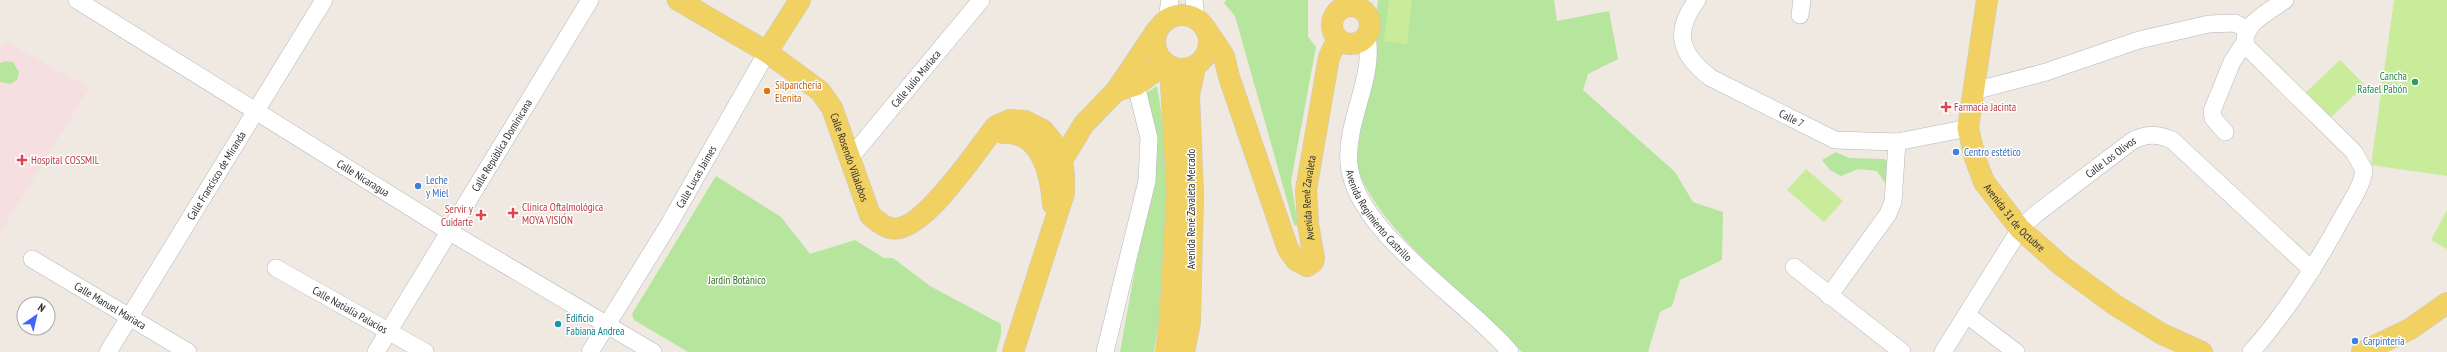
<svg xmlns="http://www.w3.org/2000/svg" width="2447" height="352" font-family="'PT Sans Narrow',sans-serif">
	<rect width="100%" height="100%" fill="#efe9e1"/>
	<path fill="#f5dfe0" d="M7 42 89 88 0 233V46Z"/>
	<path fill="#b6e59e" d="M1226 0H1308V37L1316 47 1291 181 1298 226 1294 225 1235 16 1224 3Z
		M1378 0H1554L1557 21 1609 11 1618 59 1588 74 1583 90 1675 172 1693 202 1723 212 1722 260 1680 280 1672 306 1660 312 1648 352H1522C1472 299 1379 233 1356 165Z
		M5 61 13 62 19 72 17 80 10 84 0 82V63Z
		M1157 86C1173 174 1168 264 1154 352H1120L1141 236 1145 94Z
		M1836 152 1849 158 1884 159 1887 161V202L1885 183 1877 171 1858 169 1841 176 1830 170 1822 160Z
		M716 176 781 217 810 254 855 240 884 258H893L930 286 1001 324V335L996 352H688L634 320 632 314Z"/>
	<path fill="#c9ec9a" d="M1389 0H1412L1407 44 1384 41Z
		M2394 0H2447V176L2371 165Z
		M2340 60 2365 85 2326 122 2301 97Z
		M1806 169 1843 201 1824 222 1787 190Z
		M2447 210V249L2431 240Z"/>
	<g fill="none" stroke-linecap="round" stroke-linejoin="round">
		<defs>
			<g id="minor">
				<path id="s1" d="M77 0 450 232 653 352"/>
				<path d="M1194 0 1196 19"/>
				<path id="s2" d="M1697 0C1672 33 1681 55 1711 78L1835 140 1897 142 1968 128"/>
				<path d="M1800 15 1802 0"/>
				<path d="M1167 18 1170 0"/>
				<path id="s3" d="M1367 36C1375 79 1345 121 1349 164 1355 233 1468 301 1510 352"/>
				<path d="M1974 91 2046 72 2139 40 2209 24 2235 23 2248 30"/>
				<path d="M2225 132 2213 118 2212 111 2232 62 2245 42"/>
				<path id="s4" d="M850 158 981 0"/>
				<path id="s5" d="M32 259 188 352"/>
				<path d="M1794 267 1902 352"/>
				<path id="s6" d="M276 268 425 352"/>
				<path d="M1829 296 1888 214 1893 202 1897 142"/>
				<path d="M1967 315 2016 352"/>
				<path id="s7" d="M108 352 324 0"/>
				<path id="s8" d="M376 352 590 0"/>
				<path id="s9" d="M590 352 668 226 767 52"/>
				<path d="M1105 352 1147 181 1149 138 1136 85"/>
				<path id="s10" d="M1943 352 2020 229 2036 214 2132 141C2147 133 2157 134 2172 140L2312 270"/>
				<path d="M2251 352C2288 311 2318 262 2344 214 2352 200 2362 186 2364 170L2354 152 2246 46C2239 25 2272 10 2285 0"/>
			</g>
			<g id="major">
				<path id="s11" d="M678 0 767 52 820 91 832 108 870 215C876 220 882 226 890 228 921 237 978 148 996 126L1010 120 1025 121 1043 130 1052 141 1062 160 1064 176V193L1013 352"/>
				<path id="s12" d="M1987 0 1968 128 1975 158 1984 182 2020 229 2062 266 2115 305 2162 334 2202 352"/>
				<circle cx="1351" cy="25" r="19"/>
				<circle cx="1182" cy="42" r="27"/>
				<path id="s13" d="M1206 29 1224 56 1229 77 1288 249 1296 260 1307 266 1313 262 1314 258 1308 224 1306 190 1329 57 1338 39"/>
				<path d="M767 52 800 0"/>
				<path d="M1116 91 1136 85 1165 64"/>
				<path d="M1003 133C1041 130 1051 174 1053 204"/>
				<path d="M1062 160 1084 124 1116 91 1157 30"/>
				<path d="M1166 352 1170 316 1177 191 1170 67"/>
				<path d="M1184 352 1190 322 1193 194 1189 95 1195 67"/>
				<path d="M2362 352 2410 329 2447 303"/>
			</g>
		</defs>
		<use href="#minor" stroke="#b4b7c1" stroke-width="18"/>
		<use href="#major" stroke="#c9c9c9" stroke-width="22"/>
		<use href="#minor" stroke="#fff" stroke-width="17"/>
		<use href="#major" stroke="#f2d163" stroke-width="21"/>
	</g>
	<circle fill="#2e9e5b" stroke="#fff" stroke-width="1.5" cx="2415" cy="82" r="4"/>
	<circle fill="#e8710a" stroke="#fff" stroke-width="1.5" cx="767" cy="91" r="4"/>
	<g fill="#e0444e" stroke="#fff" stroke-width="1.5">
		<path d="M1944 101h4v4h4v4h-4v4h-4v-4h-4v-4h4z"/>
		<path d="M20 154h4v4h4v4h-4v4h-4v-4h-4v-4h4z"/>
		<path d="M511 207h4v4h4v4h-4v4h-4v-4h-4v-4h4z"/>
		<path d="M479 209h4v4h4v4h-4v4h-4v-4h-4v-4h4z"/>
	</g>
	<g fill="#3f7fe0" stroke="#fff" stroke-width="1.5">
		<circle cx="1956" cy="152" r="4"/>
		<circle cx="418" cy="186" r="4"/>
		<circle cx="2355" cy="341" r="4"/>
	</g>
	<circle fill="#0f9aa8" stroke="#fff" stroke-width="1.5" cx="558" cy="324" r="4"/>
	<g text-anchor="middle" stroke-width="3" stroke-linejoin="round" paint-order="stroke">
		<g font-size="11" fill="#27864d" stroke="#fff" text-anchor="end">
			<text x="2407" y="80">Cancha<tspan x="2407" dy="13">Rafael Pabón</tspan></text>
		</g>
		<g font-size="11" fill="#2e2e2e" stroke="#fff">
			<text dy="4" stroke="none"><textPath href="#s4" startOffset="103">Calle Julio Mariaca</textPath></text>
			<text dy="4" stroke="none"><textPath href="#s2" startOffset="182">Calle 7</textPath></text>
			<text dy="4" stroke="none"><textPath href="#s8" startOffset="242">Calle República Dominicana</textPath></text>
			<text dy="4" stroke="none"><textPath href="#s11" startOffset="242">Calle Rosendo Villalobos</textPath></text>
			<text dy="4" stroke="none"><textPath href="#s10" startOffset="261">Calle Los Olivos</textPath></text>
			<text dy="4" stroke="none"><textPath href="#s7" startOffset="207">Calle Francisco de Miranda</textPath></text>
			<text dy="4" stroke="none"><textPath href="#s9" startOffset="205">Calle Lucas Jaimes</textPath></text>
			<text dy="4" stroke="none"><textPath href="#s1" startOffset="337">Calle Nicaragua</textPath></text>
			<text dy="4" stroke="none"><textPath href="#s13" startOffset="334">Avenida René Zavaleta</textPath></text>
			<text transform="translate(1191 209) rotate(-90)" y="4">Avenida René Zavaleta Mercado</text>
			<text dy="4" stroke="none"><textPath href="#s3" startOffset="191">Avenida Regimiento Castrillo</textPath></text>
			<text dy="4" stroke="none"><textPath href="#s12" startOffset="233">Avenida 31 de Octubre</textPath></text>
			<text dy="4" stroke="none"><textPath href="#s5" startOffset="91">Calle Manuel Mariaca</textPath></text>
			<text dy="4" stroke="none"><textPath href="#s6" startOffset="85">Calle Natialia Palacios</textPath></text>
		</g>
		<g font-size="11" fill="#c56008" stroke="#fff" text-anchor="start">
			<text x="775" y="89">Silpancheria<tspan x="775" dy="13">Elenita</tspan></text>
		</g>
		<g font-size="11" fill="#be3a42" stroke="#fff" text-anchor="start">
			<text x="1954" y="111">Farmacia Jacinta</text>
			<text x="31" y="164">Hospital COSSMIL</text>
			<text x="522" y="211">Clínica Oftalmológica<tspan x="522" dy="13">MOYA VISIÓN</tspan></text>
			<text x="473" y="213" text-anchor="end">Servir y<tspan x="473" dy="13">Cuidarte</tspan></text>
		</g>
		<g font-size="11" fill="#366cbe" stroke="#fff" text-anchor="start">
			<text x="1964" y="156">Centro estético</text>
			<text x="426" y="184">Leche<tspan x="426" dy="13">y Miel</tspan></text>
			<text x="2363" y="345">Carpintería</text>
		</g>
		<g font-size="11" fill="#2c6e1b" stroke="#fff">
			<text x="737" y="284">Jardín Botánico</text>
		</g>
		<g font-size="11" fill="#0d838f" stroke="#fff" text-anchor="start">
			<text x="566" y="322">Edificio<tspan x="566" dy="13">Fabiana Andrea</tspan></text>
		</g>
	</g>
	<g transform="translate(36 316) rotate(34)"><circle r="19" fill="#ffffff" stroke="#ababab"/>
	<path d="M0-3L7 15L0 10L-7 15Z" fill="#4264fb"/>
	<text y="-6" font-size="11" font-weight="bold" text-anchor="middle" fill="#2e2e2e">N</text>
	</g>
</svg>
